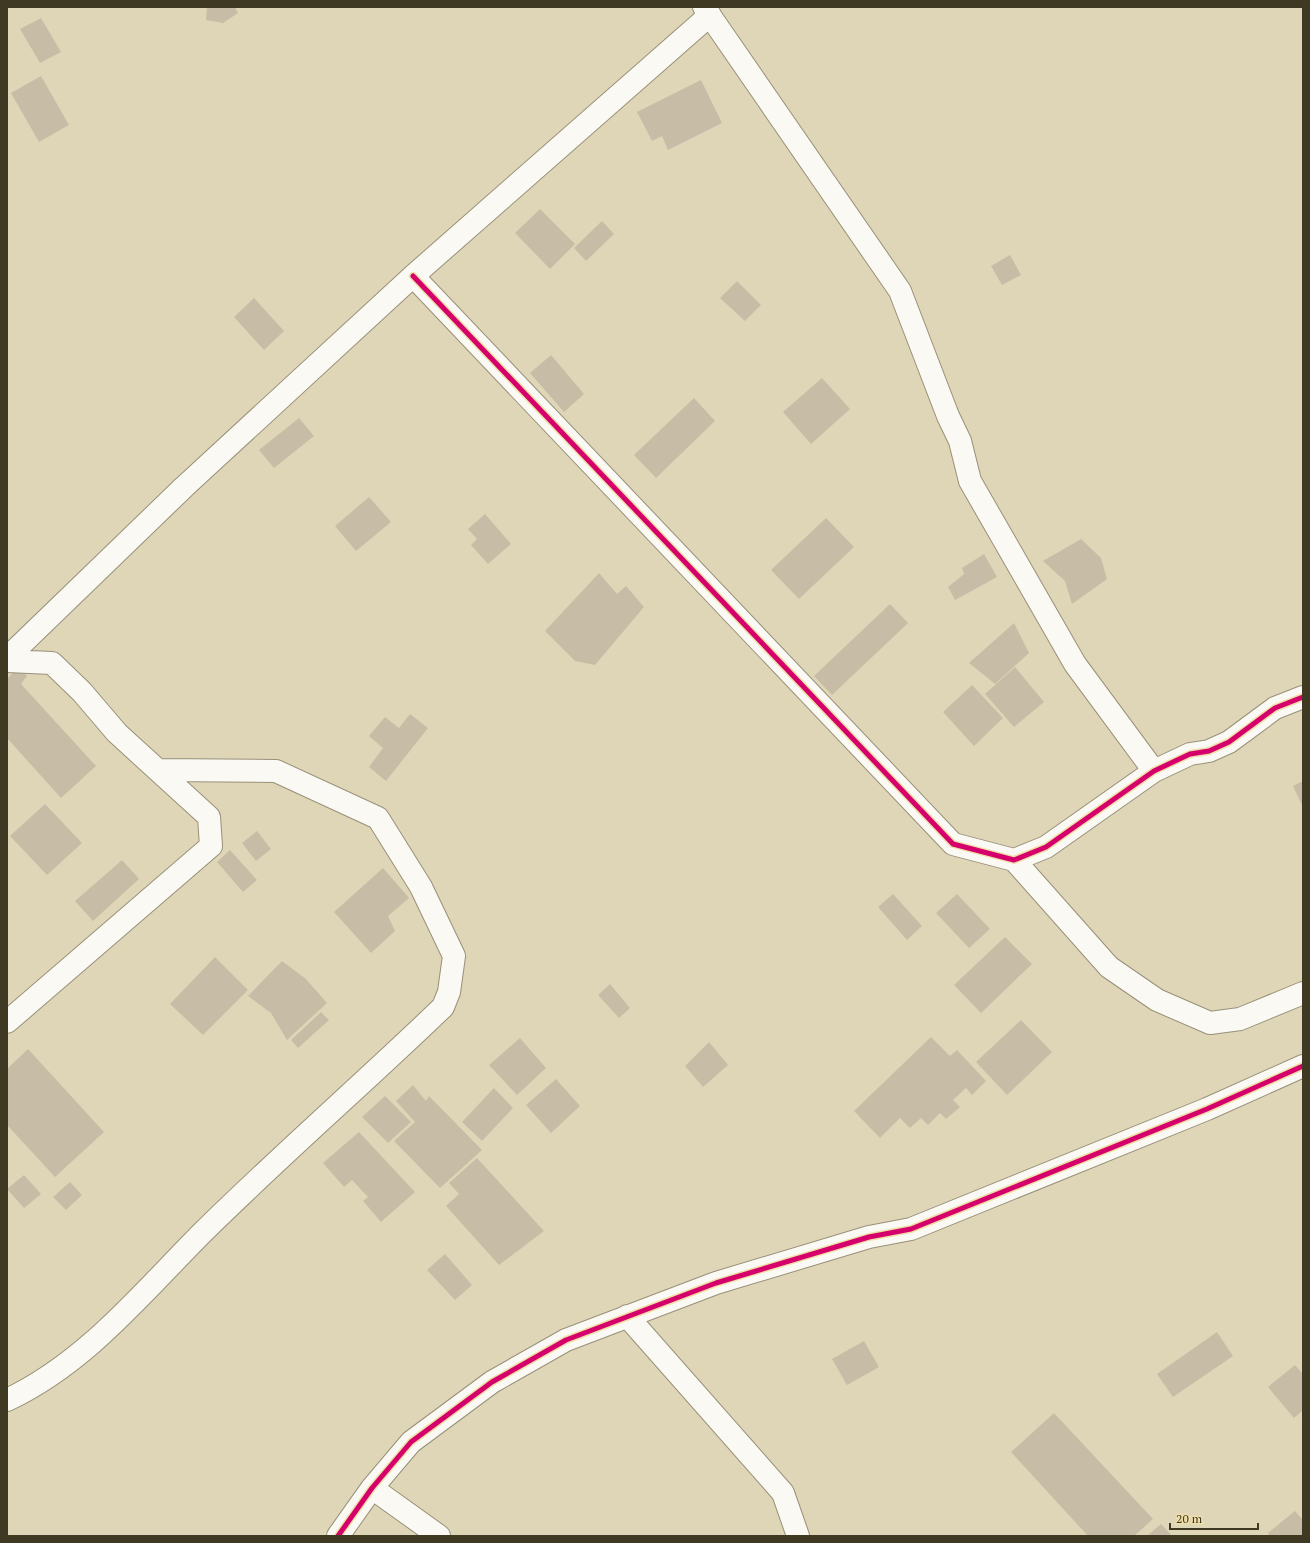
<svg xmlns="http://www.w3.org/2000/svg" width="1310" height="1543" font-family="'PT Serif',serif">
	<rect width="100%" height="100%" fill="#dfd6b8"/>
	<path fill="#c7bda6" d="M207 7H235L238 13 223 23 206 20Z
		M41 18 61 52 40 63 20 29Z
		M41 76 69 125 39 142 11 93Z
		M701 80 722 123 668 150 662 136 652 141 637 112Z
		M540 209 575 244 550 269 515 233Z
		M602 221 614 234 586 261 574 248Z
		M1010 255 1021 275 1002 285 991 266Z
		M737 281 761 305 745 321 720 298Z
		M254 298 284 331 264 350 234 317Z
		M551 355 584 394 564 412 530 373Z
		M822 378 850 409 811 444 783 412Z
		M694 398 715 421 656 478 634 455Z
		M299 418 314 436 274 468 259 450Z
		M369 497 391 522 356 551 335 526Z
		M485 514 511 544 488 564 471 545 477 539 468 529Z
		M826 518 854 547 799 599 771 570Z
		M1081 539 1101 558 1107 579 1072 604 1065 581 1043 561Z
		M984 554 997 577 955 600 948 587 964 574 962 568Z
		M599 573 617 594 626 586 644 607 595 665 575 661 545 631Z
		M890 604 908 623 832 695 814 676Z
		M1014 623 1029 653 995 684 969 663Z
		M18 667 27 676 21 684 96 766 61 798 7 738V679Z
		M1015 667 1044 702 1014 727 985 694Z
		M972 685 1003 718 974 746 943 712Z
		M410 714 428 728 386 781 369 767 383 748 369 736 385 717 399 728Z
		M1303 781V807L1293 786Z
		M45 804 82 843 47 875 10 836Z
		M257 831 271 849 256 861 242 843Z
		M230 850 257 880 243 892 217 862Z
		M122 860 139 879 93 921 75 901Z
		M383 868 409 898 388 916 395 931 371 953 334 912Z
		M893 894 922 926 907 940 878 907Z
		M957 894 990 929 969 948 936 913Z
		M1005 937 1032 964 981 1013 954 985Z
		M215 957 248 990 203 1035 170 1004Z
		M282 961 306 979 327 1003 287 1040 271 1013 248 996Z
		M610 984 630 1008 619 1018 598 995Z
		M321 1012 329 1020 298 1048 291 1040Z
		M1021 1020 1052 1052 1007 1095 976 1062Z
		M931 1037 950 1056 957 1050 986 1081 972 1095 966 1088 953 1100 960 1107 946 1119 940 1113 928 1125 921 1118 910 1128 900 1118 880 1138 854 1111Z
		M520 1038 546 1068 517 1095 489 1065Z
		M709 1042 728 1065 703 1087 685 1066Z
		M28 1049 104 1132 55 1177 7 1125V1069Z
		M556 1079 580 1106 551 1133 526 1105Z
		M413 1085 426 1101 429 1096 482 1150 440 1188 394 1141 415 1122 396 1101Z
		M494 1088 513 1108 482 1141 462 1122Z
		M385 1096 411 1122 388 1143 362 1117Z
		M359 1132 415 1192 381 1222 363 1201 368 1197 352 1180 344 1187 323 1163Z
		M477 1158 544 1231 499 1265 446 1206 459 1194 449 1183Z
		M24 1175 41 1194 24 1208 7 1189Z
		M70 1182 82 1195 66 1210 53 1197Z
		M445 1254 472 1285 455 1300 427 1270Z
		M1217 1332 1233 1356 1173 1397 1157 1374Z
		M864 1341 879 1367 847 1385 832 1359Z
		M1295 1365 1303 1374V1410L1294 1418 1268 1387Z
		M1054 1413 1153 1519 1134 1536H1088L1011 1452Z
		M1295 1511 1303 1520V1536H1270L1268 1533Z
		M1161 1524 1172 1536H1147Z"/>
	<g fill="none" stroke-linecap="round" stroke-linejoin="round">
		<defs>
			<path id="minor" d="M704 7 900 291 948 416 960 441 970 481 1075 664 1154 771
				M413 276 953 844 1014 860 1046 847 1154 771 1190 754 1209 751 1229 742 1275 708 1303 697
				M7 658 184 487 413 276 710 15
				M7 661 52 663 82 692 117 733 209 817 211 846 7 1022
				M1014 860 1109 967 1157 1000 1210 1023 1240 1019 1303 993
				M627 1316 783 1493 798 1536
				M7 1400C86 1363 142 1293 203 1232 281 1155 364 1083 443 1007L449 992 454 956 421 887 378 818 276 771 159 770
				M372 1488 439 1536
				M338 1536 372 1488 411 1442 492 1382 566 1340 716 1283 869 1237 911 1229 1207 1109 1303 1066"/>
		</defs>
		<use href="#minor" stroke="#989079" stroke-width="24"/>
		<use href="#minor" stroke="#faf9f4" stroke-width="22"/>
		<defs>
			<path id="cycleway" d="M413 276 953 844 1014 860 1046 847 1154 771 1190 754 1209 751 1229 742 1275 708 1303 697
				M338 1536 372 1488 411 1442 492 1382 566 1340 716 1283 869 1237 911 1229 1207 1109 1303 1066"/>
		</defs>
		<use href="#cycleway" stroke="#efdea8" stroke-width="8"/>
		<use href="#cycleway" stroke="#d6006c" stroke-width="5"/>
	</g>
	<rect width="1310" height="1543" fill="none" stroke="#3f3822" stroke-width="16"/>
	<path d="M1170 1523v6h88v-6" fill="none" stroke="#3f3822" stroke-width="2"/>
	<text x="1176" y="1523" font-size="12" fill="#3f3822" stroke="#efdea8" stroke-width="3" paint-order="stroke">20 m</text>
</svg>
